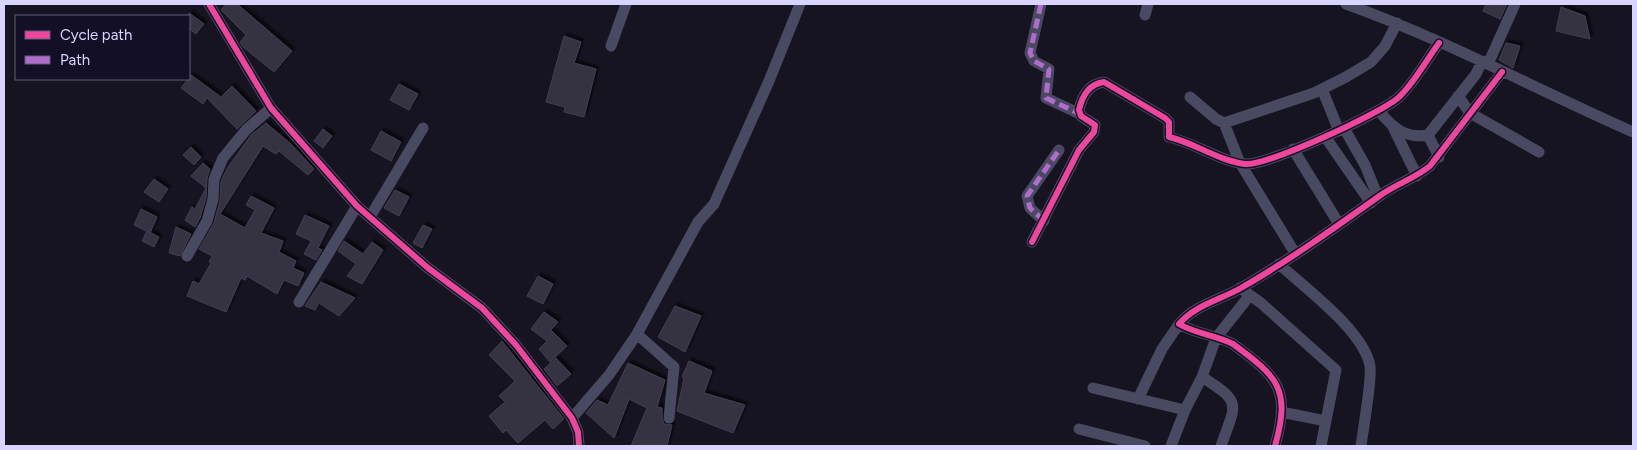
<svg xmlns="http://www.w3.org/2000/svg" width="1637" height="450" font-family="Figtree,sans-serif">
	<defs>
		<filter id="shadow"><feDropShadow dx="3" dy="-3" stdDeviation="1" flood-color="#0009"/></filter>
	</defs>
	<rect width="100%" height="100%" fill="#161421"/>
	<path fill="#343243" stroke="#433f54" filter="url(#shadow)" d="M226 4H237L292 51 274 72 243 47 240 42 246 35 221 10Z
		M1486 4H1507L1500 19 1483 11Z
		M1561 7 1585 16 1590 39 1556 31Z
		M189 13 204 24 196 34 189 29Z
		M564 36 581 42 574 63 596 69 584 117 564 112 565 107 546 102Z
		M1506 43 1520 46 1513 68 1499 60Z
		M191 75 221 97 232 86 256 111 237 129 207 98 203 104 181 88Z
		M399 84 418 94 409 110 390 100Z
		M266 123 291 144 314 169 308 175 279 151 276 154 263 146 220 214 245 228 255 210 246 205 251 196 274 208 261 233 283 241 279 252 296 261 293 268 304 273 298 286 284 280 277 294 247 276 245 280 241 278 226 312 187 296 193 281 199 284 211 263 209 262 212 256 199 249 214 223 220 201 221 181 228 167 251 135Z
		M323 129 332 136 323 148 314 141Z
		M381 131 401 142 391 161 371 150Z
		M191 147 201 157 194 165 183 155Z
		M203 163 210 169 207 178 206 198 200 218 195 227 185 220 192 207 195 209 206 188 191 176Z
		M154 179 168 189 159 202 144 192Z
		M395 190 409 197 399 216 384 208Z
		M141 209 157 217 150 233 134 225Z
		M305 215 329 226 318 248 322 250 316 260 304 254 311 241 296 234Z
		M423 225 432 229 422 248 413 243Z
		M176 227 191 234 180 256 169 253Z
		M147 231 159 237 154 247 142 241Z
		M344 241 363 254 372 242 383 250 362 284 347 276 356 264 338 251Z
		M538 276 553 284 543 304 527 296Z
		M321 282 355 298 339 316 319 303 315 310 305 306Z
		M675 306 701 316 685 352 658 337Z
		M544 312 558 322 551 330 567 346 550 362 539 349 547 341 531 329Z
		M502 341 564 419 553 429 545 420 518 443 506 430 503 433 489 416 505 402 499 396 515 381 489 355Z
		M556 358 571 374 557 386 544 369Z
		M689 361 712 371 704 393 745 405 733 433 677 411 684 378 682 377Z
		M628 363 665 380 657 407 662 408V418L664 424 672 425 667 446H631L647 408 629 399 614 438 586 413 597 400 608 405Z"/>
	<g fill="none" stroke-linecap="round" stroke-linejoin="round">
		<path stroke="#4a4962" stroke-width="11" d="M209 4 271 108 357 206 428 268 482 308 516 345 572 418 578 432 579 446
			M1041 4 1030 53 1034 61 1049 69 1046 98 1080 114
			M1346 4C1444 39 1537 90 1633 132
			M1145 15 1148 4
			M611 46 626 4
			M1488 64 1515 4
			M1322 89 1339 131
			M1458 96 1470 113 1539 152
			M1190 97 1216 119 1224 123 1314 93 1346 77 1371 62 1385 46 1397 23
			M1379 111C1392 127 1405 139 1428 135L1476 74 1482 61
			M1224 123 1240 163 1295 253
			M1393 127 1417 176
			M1344 128 1365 165 1378 197
			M1428 135 1439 157
			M1326 138 1371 203
			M1293 149 1339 224
			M370 217 423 128
			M1044 221 1030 208 1027 196 1059 150
			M1032 242 1079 150 1094 132 1095 125 1081 116 1079 110C1082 96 1089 84 1104 82L1165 118 1169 122V137C1195 143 1219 161 1245 164 1267 166 1379 114 1398 98 1413 85 1427 59 1439 43
			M187 256 207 221 213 199 214 179 223 158 246 130 271 108
			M1279 264C1305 288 1364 331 1370 366 1372 380 1363 430 1361 446
			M1240 288 1261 303 1336 370 1321 446
			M299 302 357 206
			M637 334 674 367 669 418
			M1202 377C1243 403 1236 403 1221 446
			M1093 388 1185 410
			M1138 399 1162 349 1179 324
			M1281 412 1326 421
			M572 418 609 375 637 334 698 222 714 204 769 81 800 4
			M1079 429 1145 446
			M1171 446 1185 410 1202 377 1216 338 1250 295
			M1275 446C1291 389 1278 377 1233 344 1216 335 1196 334 1179 324 1195 305 1220 300 1241 288 1288 261 1333 229 1378 197 1394 185 1414 179 1430 166L1502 72"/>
		<path stroke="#b06ccc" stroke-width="5" stroke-dasharray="10 5" stroke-linecap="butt" d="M1041 4 1030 53 1034 61 1049 69 1046 98 1080 114
			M1044 221 1030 208 1027 196 1059 150"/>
		<defs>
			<path id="cycleway" d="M209 4 271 108 357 206 428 268 482 308 516 345 572 418 578 432 579 446
				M1032 242 1079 150 1094 132 1095 125 1081 116 1079 110C1082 96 1089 84 1104 82L1165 118 1169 122V137C1195 143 1219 161 1245 164 1267 166 1379 114 1398 98 1413 85 1427 59 1439 43
				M1275 446C1291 389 1278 377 1233 344 1216 335 1196 334 1179 324 1195 305 1220 300 1241 288 1288 261 1333 229 1378 197 1394 185 1414 179 1430 166L1502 72"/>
		</defs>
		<use href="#cycleway" stroke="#130f26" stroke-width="9"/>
		<use href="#cycleway" stroke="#ed469a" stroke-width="6"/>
	</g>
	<rect width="1637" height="450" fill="none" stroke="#d9d4ff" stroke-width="10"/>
	<rect x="15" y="15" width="175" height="65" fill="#130f26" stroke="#625e7d"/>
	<rect x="25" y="31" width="25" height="8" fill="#ed469a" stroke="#625e7d"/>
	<text x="60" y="40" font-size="15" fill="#d9d4ff">Cycle path</text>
	<rect x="25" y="56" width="25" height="8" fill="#b06ccc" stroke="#625e7d"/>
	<text x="60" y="65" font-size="15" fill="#d9d4ff">Path</text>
</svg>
